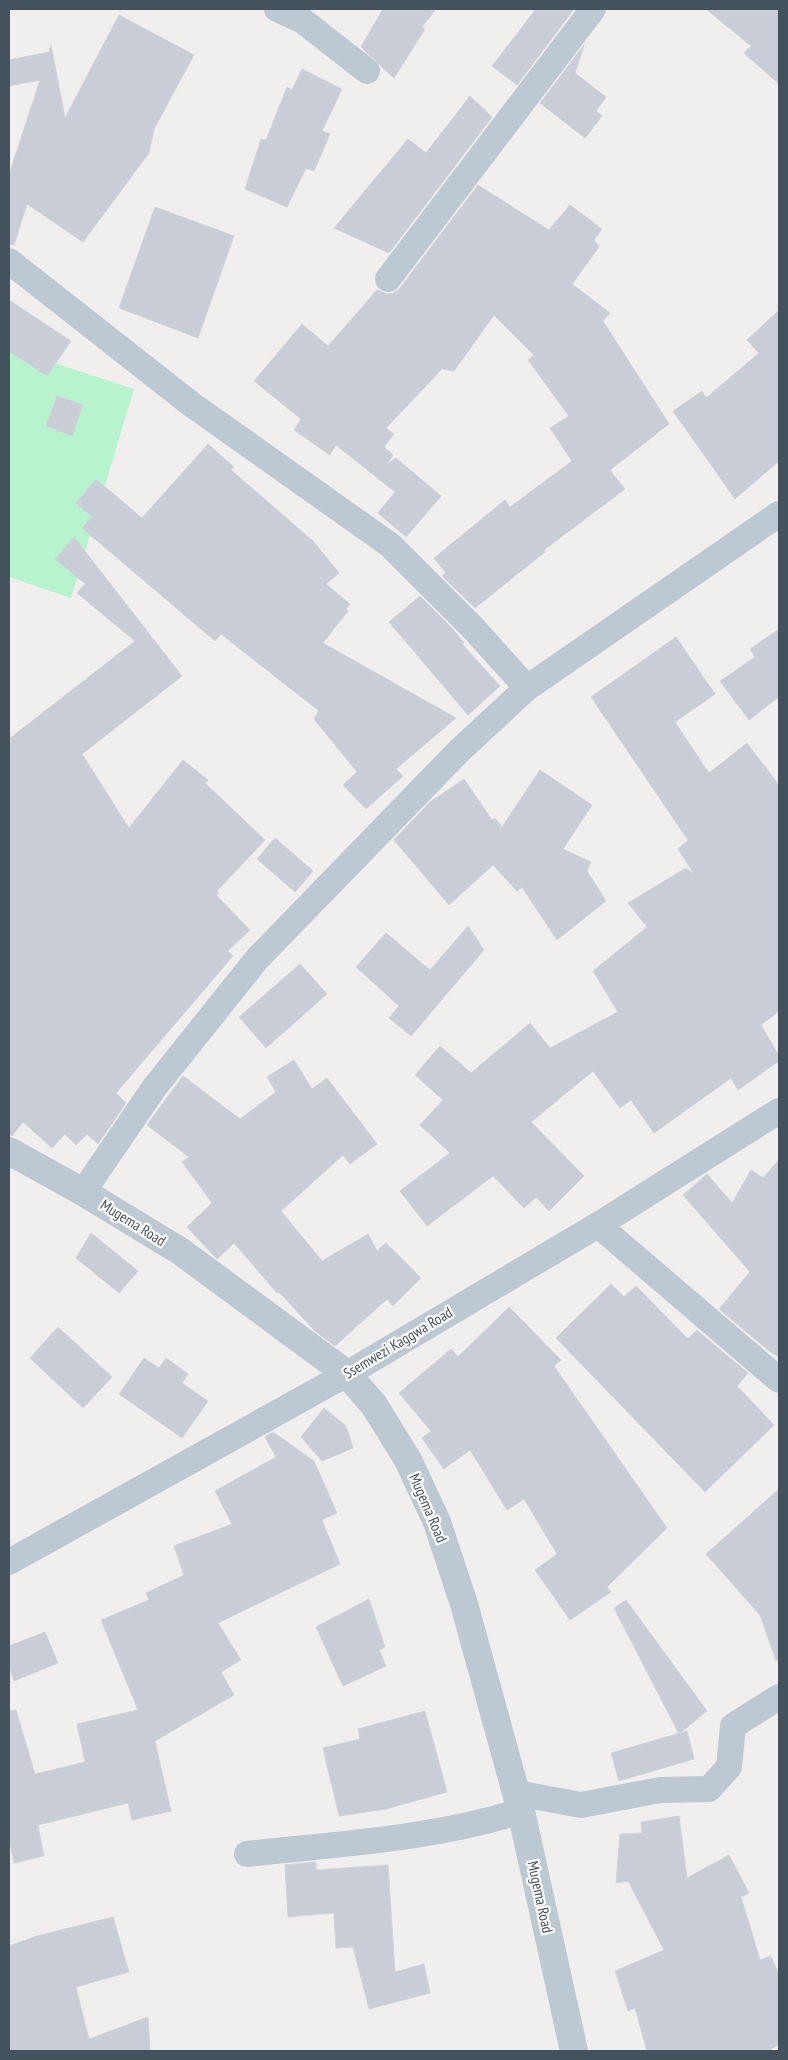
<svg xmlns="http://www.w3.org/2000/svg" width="788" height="2060" font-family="'PT Sans Narrow',sans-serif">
  <rect width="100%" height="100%" fill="#f1eeee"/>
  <!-- green -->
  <polygon fill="#b7f4ce" points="9,348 134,389 71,598 9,577"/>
  <!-- building -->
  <g fill="#c9cdd5" stroke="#d1d4db">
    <polygon points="383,9 436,9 422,27 425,29 394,78 361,47"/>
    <polygon points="536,9 574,9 517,85 492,66"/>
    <polygon points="706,9 779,9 779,84 744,53 751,46"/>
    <polygon points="119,15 194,55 154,129 149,153 83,242 27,204 14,245 9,244 9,175 40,80 9,86 9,60 49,52 51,45 65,118"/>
    <polygon points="584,45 575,73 606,97 596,111 602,116 585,138 540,103"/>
    <polygon points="302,69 342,89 322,131 330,134 314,171 306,168 287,207 245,189 261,139 266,140 287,87 292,90"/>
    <polygon points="470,96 492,117 389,253 334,228 408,139 426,153"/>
    <polygon points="478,185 549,230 570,205 602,229 594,240 599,247 572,284 610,313 603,321 669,424 610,470 625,489 544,550 545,552 475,608 442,576 446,573 434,558 505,500 510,507 572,461 550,428 569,416 528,360 534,355 494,315 454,371 442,369 386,428 394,434 384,447 393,455 387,464 396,458 441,496 406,537 378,513 395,492 336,445 330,455 294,430 301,419 254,381 302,324 328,346 377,290 387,294 394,293 400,288"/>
    <polygon points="155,207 234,236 198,338 119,308"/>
    <polygon points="9,300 71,341 47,376 9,351"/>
    <polygon points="779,310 779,461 735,499 673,411 702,391 706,398 759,353 747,340"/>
    <polygon points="57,396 83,405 72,436 46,426"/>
    <polygon points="208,444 234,467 231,470 313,541 339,573 326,584 350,604 346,609 348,611 323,643 456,718 396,769 403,776 366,809 343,785 357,772 314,719 319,711 221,634 215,641 82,528 92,517 76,503 96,479 142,518"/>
    <polygon points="74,537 182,676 82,754 129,828 183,760 208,780 205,783 265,840 217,891 219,893 216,895 250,930 228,951 233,956 116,1093 126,1103 98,1144 87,1134 76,1145 65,1134 52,1148 23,1122 12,1136 9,1135 9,739 135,641 77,593 85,584 55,559"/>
    <polygon points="420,596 451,627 464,643 462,644 500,686 468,715 389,622"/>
    <polygon points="779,629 779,697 749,720 720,681 755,657 750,649"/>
    <polygon points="676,637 715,694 675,722 709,773 747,743 779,785 779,1011 761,1025 779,1056 779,1061 738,1090 731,1078 654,1133 631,1100 620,1108 593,1071 531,1122 584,1176 549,1211 536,1197 524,1208 493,1176 427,1226 400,1191 450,1153 420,1125 443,1100 415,1075 440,1046 471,1073 530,1023 550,1048 618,1012 593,971 647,927 628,903 686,868 694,874 678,849 688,840 591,697"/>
    <polygon points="540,770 592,805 563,849 591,862 587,871 606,901 557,940 522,887 517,891 493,865 449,905 394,840 430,802 464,779 492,820 495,818 502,827"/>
    <polygon points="275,838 313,871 295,892 257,859"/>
    <polygon points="468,926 484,950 411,1036 389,1018 399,1006 356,967 386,933 430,970"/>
    <polygon points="300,964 327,994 266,1048 239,1017"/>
    <polygon points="294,1060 312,1089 327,1078 377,1144 350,1164 343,1155 281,1211 322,1261 368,1234 377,1251 386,1243 421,1278 393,1306 387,1299 335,1346 315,1331 279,1292 277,1293 234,1243 217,1259 187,1227 212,1203 182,1162 189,1157 147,1125 183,1076 240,1119 276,1092 267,1077"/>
    <polygon points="779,1160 779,1357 768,1350 719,1309 750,1272 683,1195 707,1174 732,1203 751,1170 763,1178"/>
    <polygon points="91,1233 138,1271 119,1293 76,1258"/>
    <polygon points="611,1284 624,1297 636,1286 688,1339 697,1330 699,1332 748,1373 737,1386 774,1425 705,1492 556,1338"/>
    <polygon points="509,1307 561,1360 554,1366 667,1528 607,1587 611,1592 570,1620 535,1570 557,1554 524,1499 507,1510 470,1450 444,1469 422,1438 431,1431 399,1393 451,1349 458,1357"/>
    <polygon points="58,1327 112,1377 83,1408 30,1358"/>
    <polygon points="144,1358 159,1368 166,1358 188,1374 182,1383 208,1401 182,1438 119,1394"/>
    <polygon points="324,1408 346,1426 353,1448 322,1461 301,1437"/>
    <polygon points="273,1432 314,1461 337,1513 322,1520 340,1564 218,1623 241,1660 221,1672 234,1695 155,1741 171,1811 132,1820 128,1803 38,1825 44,1856 14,1863 9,1839 9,1711 16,1710 35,1774 85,1762 77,1724 138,1710 101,1620 149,1600 146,1593 184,1575 174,1546 232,1524 215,1491 276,1457 265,1437"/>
    <polygon points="779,1489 779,1660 776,1661 760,1615 706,1554"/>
    <polygon points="369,1599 385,1647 379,1650 386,1666 343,1686 316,1627"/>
    <polygon points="626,1600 707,1711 679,1734 614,1608"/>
    <polygon points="45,1632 58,1663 14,1681 9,1667 9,1646"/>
    <polygon points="425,1711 447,1792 386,1809 339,1816 323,1748 360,1739 358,1729"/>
    <polygon points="687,1731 694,1759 619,1781 611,1753"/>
    <polygon points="679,1816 687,1878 729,1855 749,1893 741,1897 760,1960 771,1956 779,1975 779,2044 768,2051 647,2051 635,2008 628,2011 615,1971 664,1950 628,1881 616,1883 620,1834 642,1833 641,1822"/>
    <polygon points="316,1862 316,1870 388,1865 395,1972 424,1964 430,1993 369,2009 353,1947 336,1948 334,1913 288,1917 285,1865"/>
    <polygon points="113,1917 129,1972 76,1987 89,2039 148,2017 150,2051 9,2051 9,1946 37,1936"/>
  </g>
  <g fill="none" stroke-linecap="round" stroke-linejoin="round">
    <!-- minor -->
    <g stroke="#bdc9d2" stroke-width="26">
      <polyline points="277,9 303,21 367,71"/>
      <polyline points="9,261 191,404 390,545 473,628 527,688"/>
      <polyline points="388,279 593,9"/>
      <polyline points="83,1192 154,1088 257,959 459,751 527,688 779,514"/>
      <polyline points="598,1225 779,1380"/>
      <polyline points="9,1562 347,1374 598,1225 779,1111"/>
      <polyline points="516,1793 581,1805 660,1790 709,1789 729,1767 733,1726 779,1697"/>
      <path d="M247 1854C338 1844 433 1839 521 1811"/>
    </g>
    <!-- tertiary -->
    <polyline stroke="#bdc9d2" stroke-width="28" points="9,1151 83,1192 180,1251 347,1374 374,1405 408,1460 437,1522 464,1604 521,1811 574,2051"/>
  </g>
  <g text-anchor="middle" stroke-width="4.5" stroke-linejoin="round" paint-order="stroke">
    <!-- street labels -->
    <g font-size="15" fill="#44525e" stroke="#fff">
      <text transform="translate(133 1223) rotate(32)" y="5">Mugema Road</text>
      <text transform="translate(398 1343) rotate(-31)" y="5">Ssemwezi Kaggwa Road</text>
      <text transform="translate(428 1508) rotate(67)" y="5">Mugema Road</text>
      <text transform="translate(540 1897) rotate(78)" y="5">Mugema Road</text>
    </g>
  </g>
  <!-- border -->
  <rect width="788" height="2060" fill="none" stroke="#44525e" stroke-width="20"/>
</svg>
